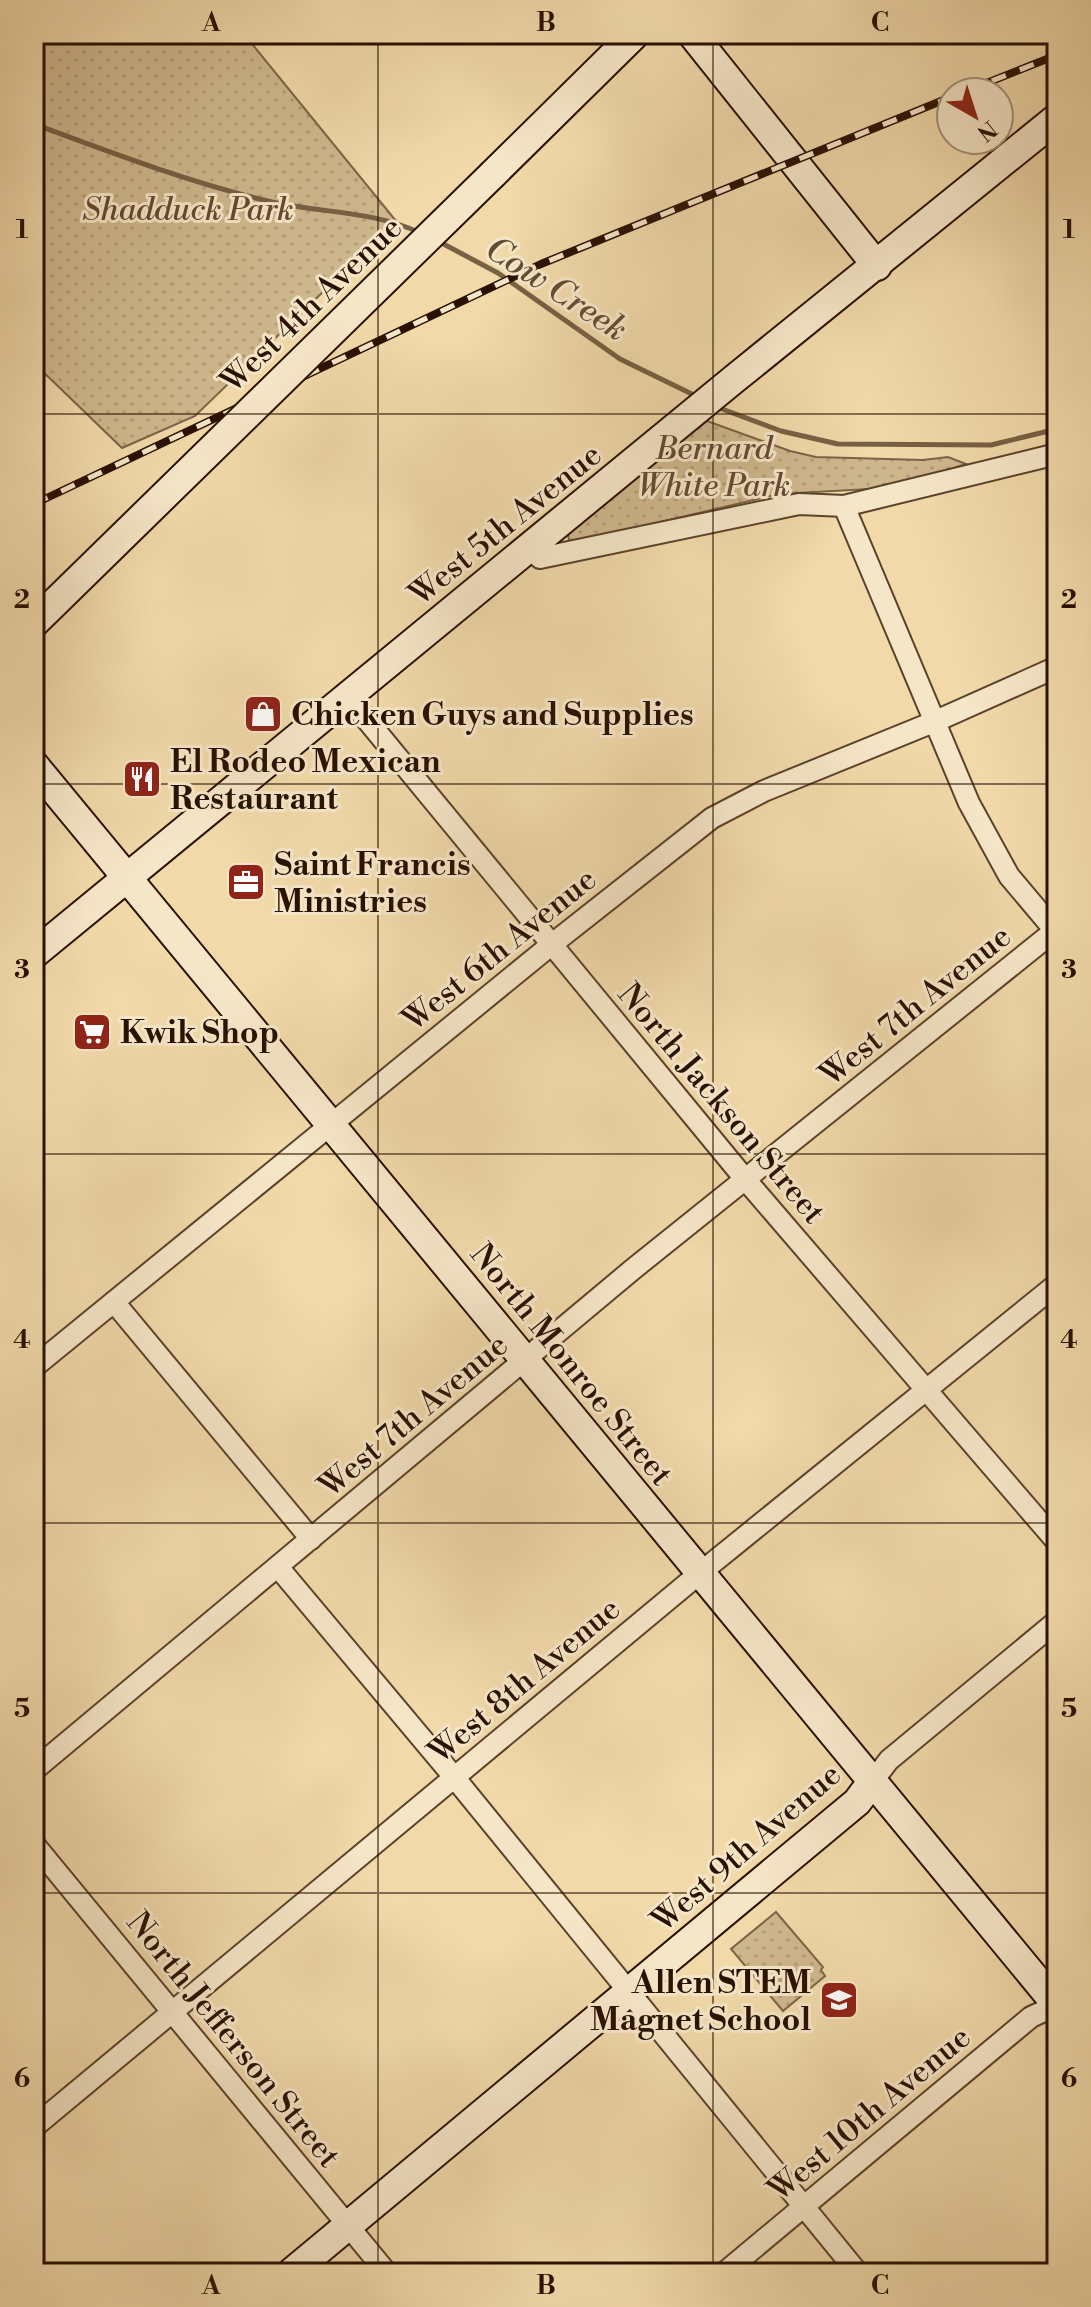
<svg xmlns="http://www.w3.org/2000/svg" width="1091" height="2307" font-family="'Libre Bodoni',serif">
  <defs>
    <pattern id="park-dots" width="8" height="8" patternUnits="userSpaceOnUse" patternTransform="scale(2)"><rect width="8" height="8" fill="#cfb78d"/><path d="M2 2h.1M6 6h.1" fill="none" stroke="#b29c78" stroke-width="1.8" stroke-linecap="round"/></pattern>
  </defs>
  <rect width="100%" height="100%" fill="#f1d9aa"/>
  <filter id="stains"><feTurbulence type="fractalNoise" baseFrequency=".0025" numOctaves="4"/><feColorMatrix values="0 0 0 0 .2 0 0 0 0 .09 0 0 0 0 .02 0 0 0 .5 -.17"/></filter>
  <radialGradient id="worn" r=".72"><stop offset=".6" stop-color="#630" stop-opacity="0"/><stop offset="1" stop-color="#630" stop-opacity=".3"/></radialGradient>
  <!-- park -->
  <g fill="url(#park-dots)" stroke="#7c6446" stroke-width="2">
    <polygon points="34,34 244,34 396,221 195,416 122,448 34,363"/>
    <polygon points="707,421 790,451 816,457 923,460 948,457 966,464 909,483 887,488 779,494 580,541 569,541 568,532 573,527"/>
    <polygon points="776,1912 823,1967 821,1970 825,1976 783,2011 731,1949"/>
  </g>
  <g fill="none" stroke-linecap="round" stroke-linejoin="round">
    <!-- stream -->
    <g stroke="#786043" stroke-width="5">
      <path d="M34 124C112 153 191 183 272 202 321 213 375 211 420 233"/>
      <polyline points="436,240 498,273 620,359 698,397"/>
      <polyline points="714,406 781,431 838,444 991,445 1057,429"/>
    </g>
    <!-- street casing -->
    <g stroke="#5b422a" stroke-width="24">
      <g id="street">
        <polyline points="844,506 969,803 1009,876 1057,933"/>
        <polyline points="530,548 540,558 799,504 844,506 1057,454"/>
        <polyline points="348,697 745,1179 1057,1542"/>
        <polyline points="114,1302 311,1539"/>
        <polyline points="34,1367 551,945 712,818 764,791 936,721 1057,667"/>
        <polyline points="278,1567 454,1777 858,2273"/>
        <polyline points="34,1770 632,1270 1057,929"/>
        <polyline points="872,1782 889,1760 1057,1621"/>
        <polyline points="34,1844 387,2273"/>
        <polyline points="34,2127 700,1573 1057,1284"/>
        <polyline points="724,2273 1031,2017 1057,2005"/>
      </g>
    </g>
    <!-- secondary casing -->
    <g stroke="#291000" stroke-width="32">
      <g id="secondary">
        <polyline points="692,34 877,266"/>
        <polyline points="493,174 635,34"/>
        <polyline points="34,765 1057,2005"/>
        <polyline points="34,954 733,380 1057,118"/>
        <polyline points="291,2273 857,1802 872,1782"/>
      </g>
    </g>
    <!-- street -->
    <use href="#street" stroke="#f6e6c8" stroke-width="20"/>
    <!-- secondary -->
    <use href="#secondary" stroke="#f6e6c8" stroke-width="28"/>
    <!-- rail casing -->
    <g stroke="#291000" stroke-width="8">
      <g id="rail">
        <polyline points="964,92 1057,55"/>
        <polyline points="34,504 541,264 951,97"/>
      </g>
    </g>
    <!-- rail -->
    <use href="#rail" stroke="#f6e6c8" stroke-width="5" stroke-dasharray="15" stroke-linecap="butt"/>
    <!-- secondary-bridge casing -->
    <g stroke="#291000" stroke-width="32" stroke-linecap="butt">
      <polyline id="secondary-bridge" points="34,623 493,174"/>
    </g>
    <!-- secondary-bridge -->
    <use href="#secondary-bridge" stroke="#f6e6c8" stroke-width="28"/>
  </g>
  <!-- grid -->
  <path fill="none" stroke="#291000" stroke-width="2" stroke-opacity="0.55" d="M378 34V2273M713 34V2273M34 414H1057M34 784H1057M34 1154H1057M34 1523H1057M34 1893H1057"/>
  <!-- icons -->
  <defs>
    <g id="shop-square" transform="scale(2)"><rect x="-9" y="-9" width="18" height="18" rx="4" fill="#8f2418" stroke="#f6e6c8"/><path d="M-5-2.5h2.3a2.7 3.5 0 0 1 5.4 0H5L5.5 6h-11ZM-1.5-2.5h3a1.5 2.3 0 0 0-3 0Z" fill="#fff"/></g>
    <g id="restaurant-square" transform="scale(2)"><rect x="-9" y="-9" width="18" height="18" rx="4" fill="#8f2418" stroke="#f6e6c8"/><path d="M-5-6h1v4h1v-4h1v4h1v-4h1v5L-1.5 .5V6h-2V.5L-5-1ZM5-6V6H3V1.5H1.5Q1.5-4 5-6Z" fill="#fff"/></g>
    <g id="office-square" transform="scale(2)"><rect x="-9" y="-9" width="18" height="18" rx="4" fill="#8f2418" stroke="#f6e6c8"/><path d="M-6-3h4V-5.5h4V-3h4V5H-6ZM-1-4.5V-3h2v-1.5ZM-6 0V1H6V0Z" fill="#fff"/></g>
    <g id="supermarket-square" transform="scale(2)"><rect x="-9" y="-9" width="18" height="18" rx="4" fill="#8f2418" stroke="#f6e6c8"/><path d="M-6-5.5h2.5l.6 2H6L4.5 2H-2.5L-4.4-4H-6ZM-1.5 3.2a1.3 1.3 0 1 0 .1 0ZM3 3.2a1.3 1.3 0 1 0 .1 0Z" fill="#fff"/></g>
    <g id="school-square" transform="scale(2)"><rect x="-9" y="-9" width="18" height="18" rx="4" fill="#8f2418" stroke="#f6e6c8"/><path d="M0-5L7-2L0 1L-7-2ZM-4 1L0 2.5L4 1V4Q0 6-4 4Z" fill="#fff"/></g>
  </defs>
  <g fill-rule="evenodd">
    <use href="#shop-square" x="263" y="714"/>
    <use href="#restaurant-square" x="142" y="779"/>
    <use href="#office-square" x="246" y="882"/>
    <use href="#supermarket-square" x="92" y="1032"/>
    <use href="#school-square" x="839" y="2000"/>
  </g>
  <g text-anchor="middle" stroke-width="6" stroke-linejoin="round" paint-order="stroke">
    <!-- park labels -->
    <g font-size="32" font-style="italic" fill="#634a31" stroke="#f6e6c8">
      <text x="188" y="220">Shadduck Park</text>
      <text x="714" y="459">Bernard<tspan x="714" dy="37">White Park</tspan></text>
    </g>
    <!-- street labels -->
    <g font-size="32" fill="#291000" stroke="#f6e6c8">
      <text transform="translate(311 304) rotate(-44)" y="11">West 4th Avenue</text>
      <text transform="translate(505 524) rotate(-39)" y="11">West 5th Avenue</text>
      <text transform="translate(499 949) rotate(-39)" y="11">West 6th Avenue</text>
      <text transform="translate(915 1005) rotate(-39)" y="11">West 7th Avenue</text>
      <text transform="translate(722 1103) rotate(50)" y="11">North Jackson Street</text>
      <text transform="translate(572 1364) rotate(51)" y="11">North Monroe Street</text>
      <text transform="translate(413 1415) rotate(-40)" y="11">West 7th Avenue</text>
      <text transform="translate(524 1680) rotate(-40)" y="11">West 8th Avenue</text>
      <text transform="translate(746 1847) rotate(-41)" y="11">West 9th Avenue</text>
      <text transform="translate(234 2039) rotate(51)" y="11">North Jefferson Street</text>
      <text transform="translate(869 2113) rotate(-40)" y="11">West 10th Avenue</text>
    </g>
    <!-- poi labels -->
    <g font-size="32" font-weight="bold" fill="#291000" stroke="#f6e6c8" text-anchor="start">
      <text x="291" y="725">Chicken Guys and Supplies</text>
      <text x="170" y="772">El Rodeo Mexican<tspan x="170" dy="37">Restaurant</tspan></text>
      <text x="274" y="875">Saint Francis<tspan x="274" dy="37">Ministries</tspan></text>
      <text x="120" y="1043">Kwik Shop</text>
      <text x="811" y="1993" text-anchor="end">Allen STEM<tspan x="811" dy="37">Magnet School</tspan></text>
    </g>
    <!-- water labels -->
    <g font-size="34" font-style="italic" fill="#644c32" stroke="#f6e6c8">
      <text transform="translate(557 288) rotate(33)" y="12">Cow Creek</text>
    </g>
  </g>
  <!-- margin -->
  <rect width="1091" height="2307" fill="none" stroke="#f1d9aa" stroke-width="88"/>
  <!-- north arrow -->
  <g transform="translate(975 116) rotate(141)"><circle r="38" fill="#f6e6c8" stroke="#a49078" stroke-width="2"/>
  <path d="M0-6L14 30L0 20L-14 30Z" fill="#8f2418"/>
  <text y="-12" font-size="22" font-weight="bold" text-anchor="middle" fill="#291000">N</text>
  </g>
  <rect x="44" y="44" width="1003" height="2219" fill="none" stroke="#291000" stroke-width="3"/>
  <g font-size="26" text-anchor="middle" font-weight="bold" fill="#291000">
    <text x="211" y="31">A</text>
    <text x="546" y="31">B</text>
    <text x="880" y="31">C</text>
    <text x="22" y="238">1</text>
    <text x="1069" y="238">1</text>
    <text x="22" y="608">2</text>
    <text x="1069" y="608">2</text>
    <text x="22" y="978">3</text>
    <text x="1069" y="978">3</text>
    <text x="22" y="1348">4</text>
    <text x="1069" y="1348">4</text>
    <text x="22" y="1717">5</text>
    <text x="1069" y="1717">5</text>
    <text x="22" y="2087">6</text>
    <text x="1069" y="2087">6</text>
    <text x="211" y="2294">A</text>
    <text x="546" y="2294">B</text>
    <text x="880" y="2294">C</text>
  </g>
  <rect width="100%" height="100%" filter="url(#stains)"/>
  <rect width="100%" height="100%" fill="url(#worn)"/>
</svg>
